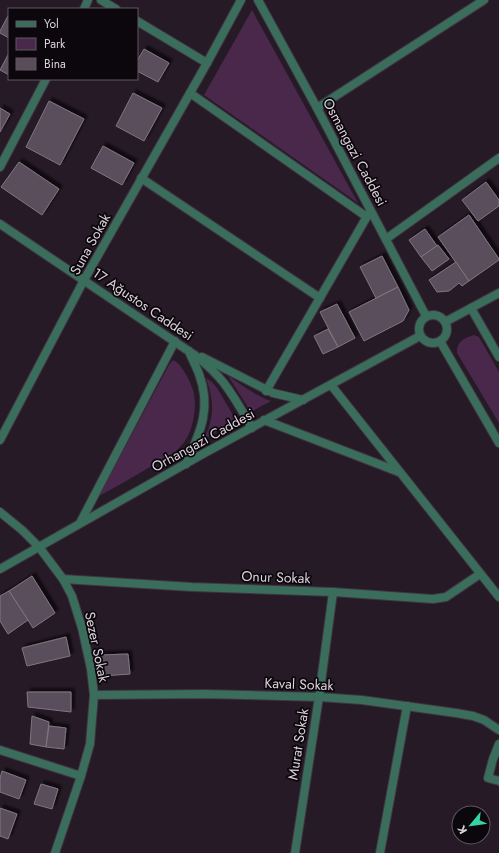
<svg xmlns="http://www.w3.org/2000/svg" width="499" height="853" font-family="Jost,sans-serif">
  <defs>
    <filter id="shadow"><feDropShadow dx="3.5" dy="-3.5" stdDeviation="1" flood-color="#0009"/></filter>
  </defs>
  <rect width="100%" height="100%" fill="#261a26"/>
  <!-- green -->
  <g fill="#4a284b">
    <polygon points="252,10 358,203 204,95"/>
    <path d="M474 335 479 337 499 372V423L457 353C456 342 464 338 474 335Z"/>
    <path d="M173 360C182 364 190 381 193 390 198 407 193 435 180 447 172 456 160 461 150 467 133 477 116 487 99 496L169 365Z"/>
    <path d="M228 376C242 385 256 396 271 401L251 412Z"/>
    <path d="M206 378 212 382 217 388 236 420 234 422 204 439C215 416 214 402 206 378Z"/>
  </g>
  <!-- building -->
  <g fill="#5a4d5b" stroke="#837483" filter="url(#shadow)">
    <polygon points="9,14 9,38 0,33 0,31"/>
    <polygon points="144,49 169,63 158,82 137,71 137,61"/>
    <polygon points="9,53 9,75 0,70"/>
    <polygon points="133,93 162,108 144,141 116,126"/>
    <polygon points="49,101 84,119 60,165 26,147"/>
    <polygon points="0,108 10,114 0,132"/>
    <polygon points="103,146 134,163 122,185 91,168"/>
    <polygon points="19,162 59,189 42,215 1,187"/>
    <polygon points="486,182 499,200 499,206 478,221 462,200"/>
    <polygon points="469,215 499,259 499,260 469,281 438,237"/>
    <polygon points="425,229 437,246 421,257 409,240"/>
    <polygon points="438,245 449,259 432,271 421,257"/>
    <polygon points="382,256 398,287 376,298 360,267"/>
    <polygon points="456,262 469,281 462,286 459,283 449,291 437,292 429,280"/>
    <polygon points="398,287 409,310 403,321 364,341 349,312"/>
    <polygon points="337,304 355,338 338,347 320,312"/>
    <polygon points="328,329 338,347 323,354 314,336"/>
    <polygon points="32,576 55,613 33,628 9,591"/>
    <polygon points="9,591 28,620 8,634 0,621 0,596"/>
    <polygon points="66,637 70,656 27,666 22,648"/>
    <polygon points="128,654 130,674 103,676 101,655"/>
    <polygon points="27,692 71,692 71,712 28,707"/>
    <polygon points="32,716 49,722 46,747 30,744"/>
    <polygon points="49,726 66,728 64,749 46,747"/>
    <polygon points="2,771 26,780 19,799 0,792 0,778"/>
    <polygon points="41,784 58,789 52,809 34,804"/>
    <polygon points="0,808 17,814 8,839 0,836"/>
  </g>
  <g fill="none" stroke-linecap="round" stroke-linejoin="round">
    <!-- minor casing -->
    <g stroke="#3f343f" stroke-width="10">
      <g id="minor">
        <polyline points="101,0 116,9"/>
        <polyline points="84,9 88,0"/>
        <polyline points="137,21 207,63"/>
        <polyline points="190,93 367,217"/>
        <polyline points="317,108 484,0"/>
        <polyline points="0,167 46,79"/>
        <polyline points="141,178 320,298"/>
        <polyline points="386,239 499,158"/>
        <polyline points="471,308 499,357"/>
        <polyline points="331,385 499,597"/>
        <polyline points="266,391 369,213"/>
        <polyline points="264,420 399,472"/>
        <polyline points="0,440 84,280 207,63 241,0"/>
        <polyline points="0,512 22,530 39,547 63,579 72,596 82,628 91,669 94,695 90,744 81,776 55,853"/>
        <polyline points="80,523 175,341"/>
        <polyline points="63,579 192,587 333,592 433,599 446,597 480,574"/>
        <polyline points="94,695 204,694 319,697 362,700 456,713 473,716 484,720 499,730"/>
        <polyline points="499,744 493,759 488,778 499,781"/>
        <polyline points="0,750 81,776"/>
        <polyline points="295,853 319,697 333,592"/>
        <polyline points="380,853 407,706"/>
      </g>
    </g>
    <!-- tertiary casing -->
    <g stroke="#3f343f" stroke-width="10">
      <g id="tertiary">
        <polyline points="258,0 317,108 426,316"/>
        <path d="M0 224 196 356C206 364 215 372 223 382 234 396 243 412 252 428"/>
        <circle cx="433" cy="329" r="14"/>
        <polyline points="445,322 499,293"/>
        <polyline points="440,341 499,443"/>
        <polyline points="202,357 273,393 303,400"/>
        <path d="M186 464C200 433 212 408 199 374 196 366 192 359 189 351"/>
        <polyline points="0,569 201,455 420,336"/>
      </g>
    </g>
    <!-- minor -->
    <use href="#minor" stroke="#3a6d5b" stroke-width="8"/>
    <!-- tertiary -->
    <use href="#tertiary" stroke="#3a6d5b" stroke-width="8"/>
  </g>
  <g text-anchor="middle" stroke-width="3.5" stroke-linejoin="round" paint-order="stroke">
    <!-- street labels -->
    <g font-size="14" fill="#dbd3db" stroke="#0c070c">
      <text transform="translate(355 152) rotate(62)" y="5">Osmangazi Caddesi</text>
      <text transform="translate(90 244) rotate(-61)" y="5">Suna Sokak</text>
      <text transform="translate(143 304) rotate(34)" y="5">17 Ağustos Caddesi</text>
      <text transform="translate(203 440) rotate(-29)" y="5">Orhangazi Caddesi</text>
      <text transform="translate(276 577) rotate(2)" y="5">Onur Sokak</text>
      <text transform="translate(97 647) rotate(78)" y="5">Sezer Sokak</text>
      <text transform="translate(299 684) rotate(2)" y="5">Kaval Sokak</text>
      <text transform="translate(298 744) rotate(-81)" y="5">Murat Sokak</text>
    </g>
  </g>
  <!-- legend -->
  <rect x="8" y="8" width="130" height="72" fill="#0c070c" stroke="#5f595f"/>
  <rect x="16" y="21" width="20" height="6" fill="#3a6d5b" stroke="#5f595f"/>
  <text x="44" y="28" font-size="12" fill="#dbd3db">Yol</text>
  <rect x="16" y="38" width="20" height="12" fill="#4a284b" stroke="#5f595f"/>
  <text x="44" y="48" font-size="12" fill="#dbd3db">Park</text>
  <rect x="16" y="58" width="20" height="12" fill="#5a4d5b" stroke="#5f595f"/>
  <text x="44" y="68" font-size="12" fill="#dbd3db">Bina</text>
  <!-- north arrow -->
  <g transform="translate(471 825) rotate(241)"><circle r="19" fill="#0c070c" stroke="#5f595f"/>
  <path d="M0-3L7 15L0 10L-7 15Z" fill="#34d4a8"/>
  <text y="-6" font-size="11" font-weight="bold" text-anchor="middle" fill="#dbd3db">K</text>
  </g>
</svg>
